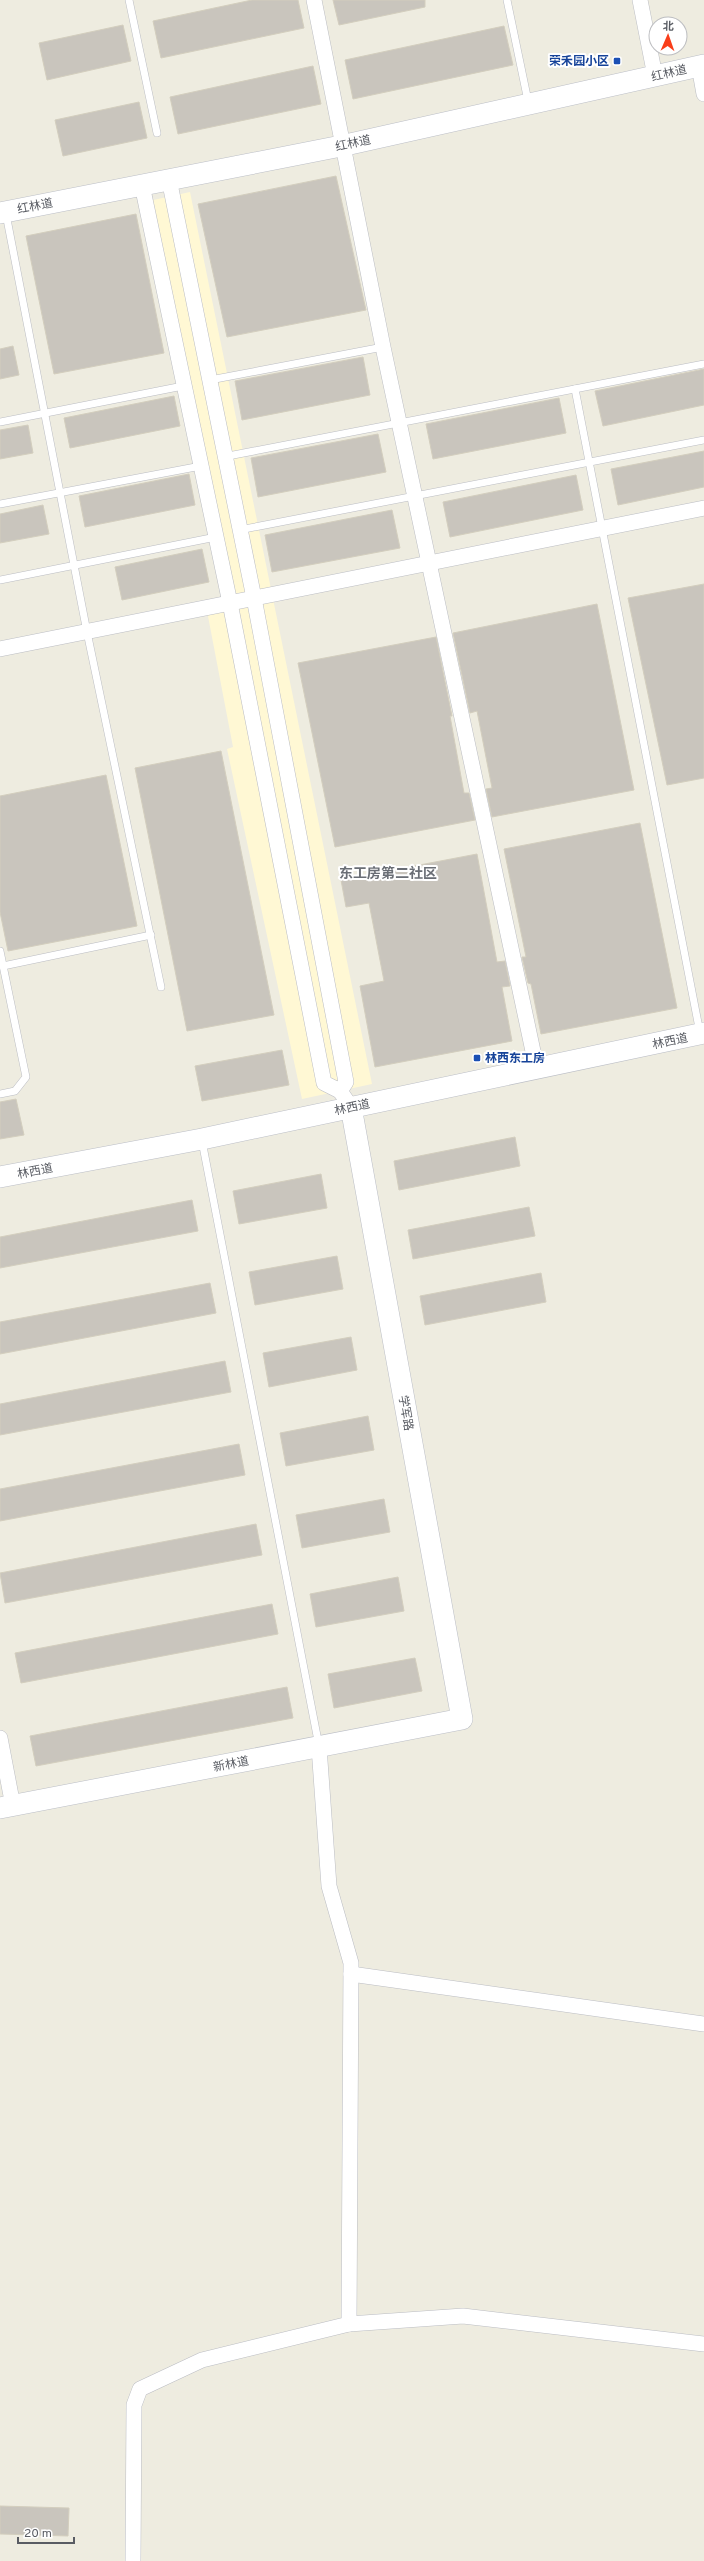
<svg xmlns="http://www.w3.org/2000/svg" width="704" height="2561" font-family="Overpass,'Noto Sans SC',sans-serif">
  <rect width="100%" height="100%" fill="#eeece0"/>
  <!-- commercial -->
  <polygon fill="#fff8d4" points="190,192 372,1084 302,1099 227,749 233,747 207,611 229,608 144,202"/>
  <!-- building -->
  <g fill="#c9c5bd" stroke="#d3cebe">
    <polygon points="252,0 298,0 304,28 161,58 153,21"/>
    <polygon points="333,0 425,0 425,7 339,25"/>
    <polygon points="123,25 131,61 47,80 39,43"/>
    <polygon points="504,26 513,65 353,99 345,60"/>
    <polygon points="313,66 321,104 178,134 170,97"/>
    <polygon points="139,102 147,138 63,156 55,120"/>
    <polygon points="336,176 366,310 227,337 198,204"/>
    <polygon points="136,214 164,353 54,374 26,236"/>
    <polygon points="13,346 19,375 0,379 0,349"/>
    <polygon points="363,357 370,395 242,420 235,381"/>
    <polygon points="704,369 704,405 603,426 595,391"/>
    <polygon points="174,396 180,426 70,448 64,418"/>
    <polygon points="559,398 566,433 433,459 426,424"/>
    <polygon points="28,425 33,453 0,459 0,430"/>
    <polygon points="378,434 386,472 258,497 251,458"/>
    <polygon points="704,451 704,487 618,505 611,469"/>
    <polygon points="189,474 195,505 85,527 79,496"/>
    <polygon points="576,475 583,510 450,537 443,502"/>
    <polygon points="43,505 49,534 0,543 0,514"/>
    <polygon points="392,510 400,548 272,572 265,535"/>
    <polygon points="202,549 209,582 122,600 115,567"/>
    <polygon points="704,584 704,778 667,785 628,598"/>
    <polygon points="597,604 634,790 492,817 486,789 492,788 477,711 470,713 453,633"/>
    <polygon points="436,637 452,716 450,716 464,793 469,793 475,820 335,847 298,663"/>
    <polygon points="221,751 274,1015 187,1031 135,768"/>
    <polygon points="106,775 137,926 8,951 0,912 0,796"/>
    <polygon points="640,823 677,1008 541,1034 531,984 528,983 522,957 526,957 504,849"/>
    <polygon points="477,854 497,962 505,961 510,986 502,987 512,1041 375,1067 360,986 384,981 369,903 346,907 341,880"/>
    <polygon points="282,1050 289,1085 202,1101 195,1066"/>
    <polygon points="16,1099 24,1135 0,1139 0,1102"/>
    <polygon points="515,1137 520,1166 399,1190 394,1161"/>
    <polygon points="321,1174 327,1208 239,1224 233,1191"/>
    <polygon points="192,1200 198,1231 0,1268 0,1237"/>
    <polygon points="529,1207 535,1236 413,1259 408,1230"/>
    <polygon points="337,1256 343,1289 255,1305 249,1272"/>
    <polygon points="541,1273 546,1302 425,1325 420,1296"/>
    <polygon points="210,1283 216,1313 0,1354 0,1322"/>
    <polygon points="351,1337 357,1370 269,1387 263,1353"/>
    <polygon points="225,1361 231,1392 0,1435 0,1404"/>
    <polygon points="368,1416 374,1450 286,1466 280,1433"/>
    <polygon points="239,1444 245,1475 0,1521 0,1489"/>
    <polygon points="384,1499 390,1532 302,1548 296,1515"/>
    <polygon points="256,1524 262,1555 5,1603 0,1573"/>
    <polygon points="398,1577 404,1611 316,1627 310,1594"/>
    <polygon points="272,1604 278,1634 21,1683 15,1653"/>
    <polygon points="415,1658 422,1691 334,1708 328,1674"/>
    <polygon points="287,1687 293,1718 36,1766 30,1736"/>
    <polygon points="0,2506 69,2508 68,2536 0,2534"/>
  </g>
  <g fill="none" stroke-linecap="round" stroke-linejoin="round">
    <!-- lane casing -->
    <g stroke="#bbbdc3" stroke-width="8">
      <g id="lane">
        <polyline points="129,0 157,133"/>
        <polyline points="507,0 528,101"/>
        <polyline points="6,214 87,632 161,987"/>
        <polyline points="210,380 383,347"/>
        <polyline points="575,389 700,1033"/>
        <polyline points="0,422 183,386"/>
        <polyline points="223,457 704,364"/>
        <polyline points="0,504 201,466"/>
        <polyline points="239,530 704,440"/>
        <polyline points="0,580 216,537"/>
        <polyline points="0,951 26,1077 15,1091 0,1094"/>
        <polyline points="3,966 151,935"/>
        <polyline points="202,1141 319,1746"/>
      </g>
    </g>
    <!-- street casing -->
    <g stroke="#bbbdc3" stroke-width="16">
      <g id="street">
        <polyline points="314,0 383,347 537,1070"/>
        <polyline points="640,0 655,76"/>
        <polyline points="699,66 704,94"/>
        <polyline points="169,179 254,598 346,1082 340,1091 351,1107"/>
        <polyline points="142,185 230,603 324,1083 340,1091"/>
        <polyline points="0,649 704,508"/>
        <polyline points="0,1738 13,1806"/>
        <polyline points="351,1974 704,2024"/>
        <polyline points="349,2324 463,2316 704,2344"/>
        <polyline points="133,2561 134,2405 140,2389 202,2360 349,2324 351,1963 329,1886 319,1747"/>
      </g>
    </g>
    <!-- secondary casing -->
    <g stroke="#bbbec6" stroke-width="22">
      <g id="secondary">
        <polyline points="0,213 341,146 704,65"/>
        <polyline points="0,1177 202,1139 704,1033"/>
        <polyline points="0,1808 462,1719 351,1107"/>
      </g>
    </g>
    <!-- lane -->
    <use href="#lane" stroke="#fff" stroke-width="7"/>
    <!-- street -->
    <use href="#street" stroke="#fff" stroke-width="15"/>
    <!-- secondary -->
    <use href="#secondary" stroke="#fff" stroke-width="21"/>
  </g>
  <!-- markers -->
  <g fill="#1a4fb4" stroke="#fff" stroke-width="1.5">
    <rect x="613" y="57" width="8" height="8" rx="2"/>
    <rect x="473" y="1054" width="8" height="8" rx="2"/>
  </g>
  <g text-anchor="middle" stroke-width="4" stroke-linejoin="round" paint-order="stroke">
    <!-- transit labels -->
    <g font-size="12" font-weight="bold" fill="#164399" stroke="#fff" text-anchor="end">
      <text x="609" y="65">荣禾园小区</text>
      <text x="485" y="1062" text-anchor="start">林西东工房</text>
    </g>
    <!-- street labels -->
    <g font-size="12" fill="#595c63" stroke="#fff">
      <text transform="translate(669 73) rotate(-13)" y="4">红林道</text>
      <text transform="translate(353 143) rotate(-12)" y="4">红林道</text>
      <text transform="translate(35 206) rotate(-11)" y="4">红林道</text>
      <text transform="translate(670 1041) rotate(-12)" y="4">林西道</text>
      <text transform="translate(352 1107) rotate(-12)" y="4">林西道</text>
      <text transform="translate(35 1171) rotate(-11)" y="4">林西道</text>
      <text transform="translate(406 1413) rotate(80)" y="4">学军路</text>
      <text transform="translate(231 1764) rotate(-11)" y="4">新林道</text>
    </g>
    <!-- quarter labels -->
    <g font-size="14" font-weight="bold" fill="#6a6e75" stroke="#fff">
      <text x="388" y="878">东工房第二社区</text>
    </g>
  </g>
  <!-- north arrow -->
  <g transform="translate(668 36) rotate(2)"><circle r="19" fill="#ffffff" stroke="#bdbec1"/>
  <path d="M0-3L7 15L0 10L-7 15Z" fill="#f93e1a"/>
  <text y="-6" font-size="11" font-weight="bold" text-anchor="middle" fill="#595c63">北</text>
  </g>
  <!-- scale -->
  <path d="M18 2537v6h56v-6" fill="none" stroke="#595c63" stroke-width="2"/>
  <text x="24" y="2537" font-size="12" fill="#595c63" stroke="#ffffff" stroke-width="3" paint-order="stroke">20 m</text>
</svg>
